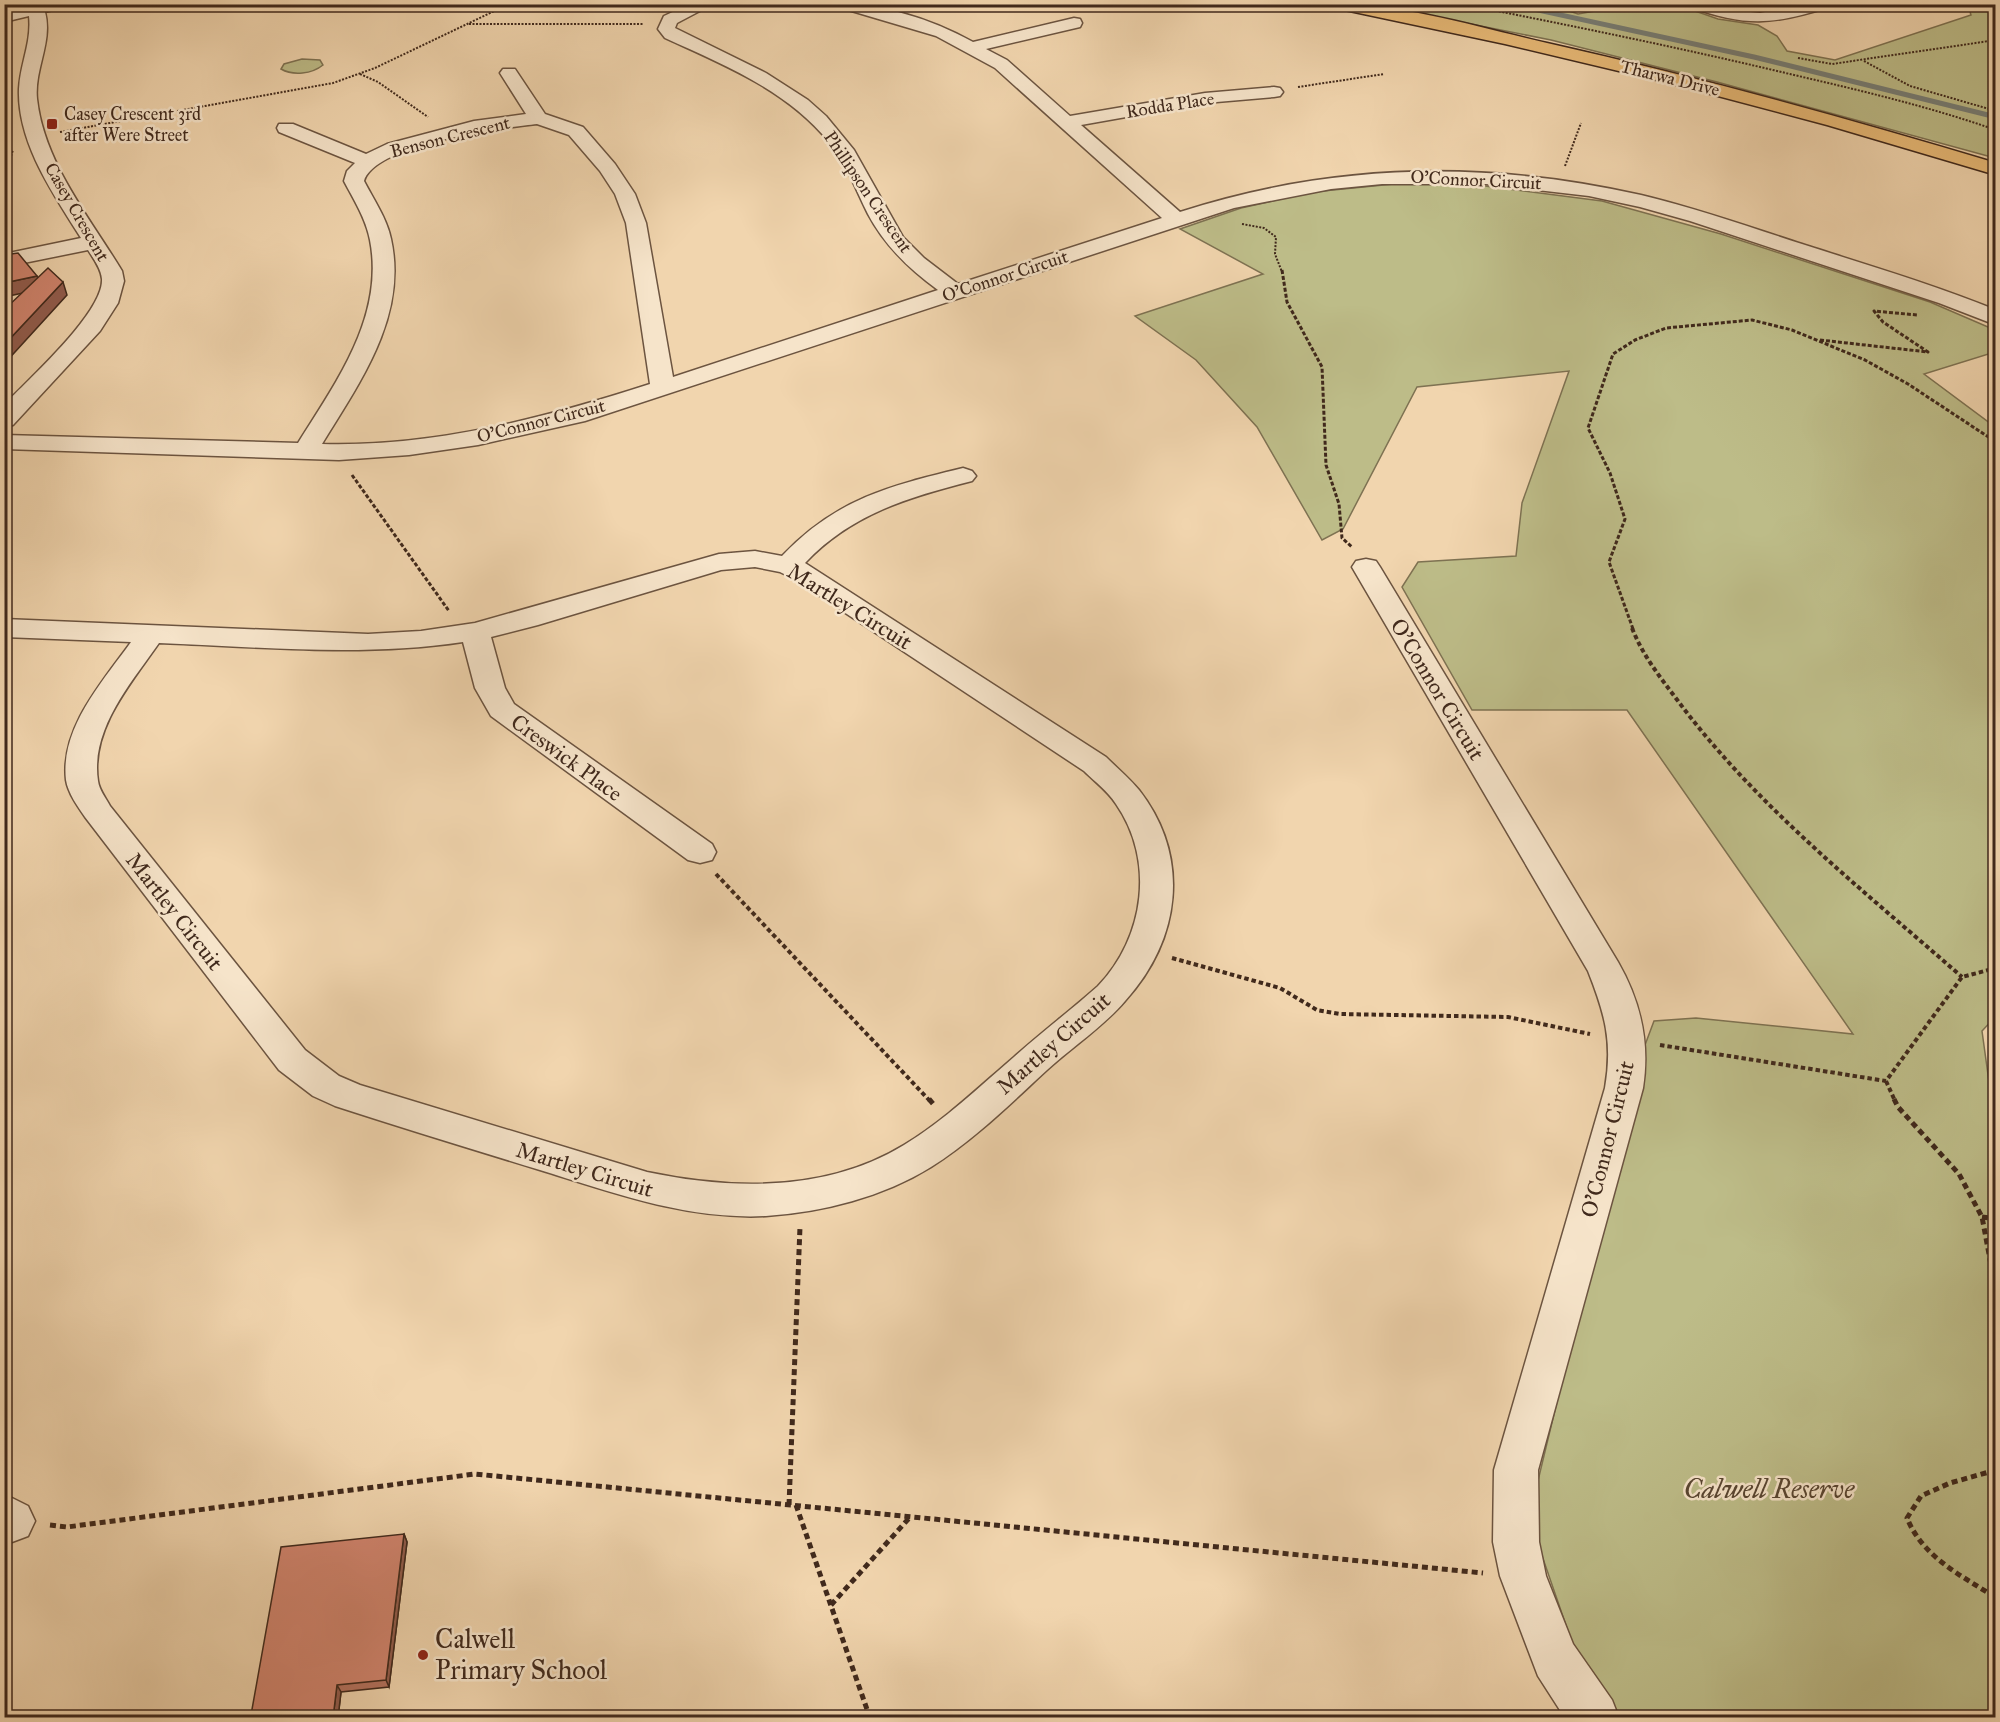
<svg xmlns="http://www.w3.org/2000/svg" width="2000" height="1722" font-family="'IM FELL Great Primer',serif">
  <rect width="100%" height="100%" fill="#f1d5ae"/>
  <filter id="stains"><feTurbulence type="fractalNoise" baseFrequency=".00333" numOctaves="4"/><feColorMatrix values="0 0 0 0 .2 0 0 0 0 .09 0 0 0 0 .02 0 0 0 .5 -.17"/></filter>
  <radialGradient id="worn" r=".72"><stop offset=".6" stop-color="#630" stop-opacity="0"/><stop offset="1" stop-color="#630" stop-opacity=".3"/></radialGradient>
  <!-- green -->
  <g fill="#bdbc88" stroke="#7e7252" stroke-width="1.5">
    <polygon points="1375,5 1551,5 1578,14 1629,5 1678,5 1718,19 1758,25 1777,36 1787,51 1835,60 1971,15 1968,5 1995,5 1995,158 1717,82 1551,40"/>
    <path d="M302 59 320 60 323 65C312 74 293 76 281 69L284 64Z"/>
    <polygon points="1424,181 1469,184 1602,201 1721,234 1930,302 1995,330 1995,352 1924,374 1995,427 1996,1016 1982,1031 1996,1133 1995,1717 1612,1717 1589,1692 1529,1518 1639,1061 1654,1021 1696,1018 1853,1034 1627,710 1472,710 1402,587 1418,562 1516,556 1522,503 1569,371 1417,387 1343,529 1322,540 1257,427 1196,360 1135,316 1263,274 1180,229 1241,208 1313,192"/>
  </g>
  <g fill="none" stroke-linecap="round" stroke-linejoin="round">
    <!-- stream -->
    <polyline stroke="#777e76" stroke-width="5" points="1510,4 1754,57 1996,117"/>
    <!-- minor casing -->
    <g stroke="#6c5440" stroke-width="3">
      <g id="minor">
        <path d="M25 4 63 5 61 8 45 12C53 42 34 69 37 99 44 163 90 218 122 271L124 281 118 303 100 331 13 425 4 427V405C28 380 104 312 102 279 101 268 93 258 88 250L4 267V254L81 238C54 195 17 143 19 89 20 64 32 42 29 16L4 22V12L26 7Z"/>
        <path d="M690 4H713L677 23 675 28 766 73 808 100 826 116 854 150 903 237 924 258 958 284 1162 218 995 68 936 36 838 7 836 4C884 4 931 19 973 42L1074 18 1080 19 1082 23 1080 27 986 49 1007 60 1070 116 1205 93 1274 87 1280 88 1283 92 1280 96 1274 97 1205 103 1081 125 1180 212C1331 163 1487 160 1641 195 1696 208 1749 227 1802 244 1867 265 1932 284 1996 310V325L1939 303 1690 221 1640 207 1589 196 1486 184H1382L1331 189 1234 208 585 421 478 445 409 455 339 460 4 449V435L298 443C336 382 385 316 370 240 366 219 354 200 344 181L347 171 355 163 279 132 277 128 279 124H293L366 154 387 144 474 121 526 114 500 73 503 69H515L545 114 583 127 615 164 635 194 646 223 673 377 938 290C909 269 885 246 868 214 856 190 846 163 829 142 787 90 724 65 665 38L658 29 664 16ZM537 124 569 135 600 171 615 194 626 223 650 384C545 418 434 447 322 444 360 382 408 316 391 239 387 219 374 200 364 181 375 144 501 128 537 124Z"/>
        <path d="M1688 4H1713L1732 10 1760 13 1804 4H1831L1829 7C1773 25 1746 27 1690 7Z"/>
        <path d="M963 468 972 471 976 476 972 481C909 497 851 514 805 563L1106 757C1117 768 1129 778 1139 790 1191 857 1181 939 1125 1001 1103 1027 1072 1047 1047 1070 1010 1104 974 1140 931 1167 883 1197 823 1212 766 1216 687 1220 614 1193 540 1170 471 1149 403 1128 335 1106L313 1096 279 1070 85 817C78 807 68 793 66 780 60 728 103 681 131 642L4 637V619L368 634 421 631 475 623 719 554 755 551 782 556C836 499 889 486 963 468ZM755 567 780 572 794 579 1084 771C1095 782 1108 791 1116 804 1155 860 1145 937 1098 986 1071 1010 1042 1032 1014 1057 979 1087 944 1121 904 1145 827 1192 732 1190 647 1172L360 1085 339 1076 305 1050 110 806C106 798 99 790 98 781 90 729 132 682 159 643 261 647 363 657 463 642L475 688 491 716 688 860 700 863 712 860 716 852 712 844 514 704 505 688 491 637 538 625 721 570Z"/>
        <path d="M1366 559 1376 561 1380 567 1618 962C1641 1002 1650 1043 1643 1088L1538 1470 1539 1542 1546 1576 1573 1644 1612 1700 1619 1718H1565L1538 1676 1500 1576 1493 1542 1494 1470 1605 1088C1613 1042 1605 1014 1588 971L1352 567 1356 561Z"/>
        <polygon points="4,1494 28,1506 35,1521 28,1536 12,1542 4,1539"/>
      </g>
    </g>
    <!-- major casing -->
    <g stroke="#40291c" stroke-width="3">
      <path id="major" d="M1332 4C1404 4 1477 27 1547 43 1698 77 1847 118 1996 163V175L1827 125 1665 82 1505 44 1340 9Z"/>
    </g>
    <!-- path-far3 -->
    <g stroke="#40291c" stroke-width="2" stroke-dasharray="2 1.5" stroke-linecap="butt">
      <path d="M1492 10C1593 30 1694 51 1794 75 1863 91 1930 107 1996 130"/>
      <polyline points="469,24 644,24"/>
      <polyline points="1798,58 1832,64 1996,40"/>
      <polyline points="1864,61 1910,86 1996,111"/>
      <polyline points="360,74 378,82 428,117"/>
      <polyline points="1298,87 1384,74"/>
      <polyline points="60,132 333,83 375,68 509,4"/>
      <polyline points="4,157 11,156 13,150"/>
      <polyline points="1565,166 1581,123"/>
      <polyline points="1242,224 1264,228 1276,237 1275,254 1282,272"/>
    </g>
    <!-- path-far2 -->
    <g stroke="#40291c" stroke-width="3" stroke-dasharray="4 2" stroke-linecap="butt">
      <polyline points="1282,270 1287,302 1322,367 1326,465 1339,504 1342,538 1352,547"/>
      <polyline points="1820,340 1928,352 1883,322 1874,311 1917,315"/>
      <polyline points="352,475 449,611"/>
      <polyline points="1633,629 1609,562 1625,519 1610,473 1588,428 1613,354 1635,340 1666,328 1752,320 1792,330 1865,360 1908,384 1996,442"/>
    </g>
    <!-- path-far1 -->
    <g stroke="#40291c" stroke-width="4" stroke-dasharray="4.5 3" stroke-linecap="butt">
      <path d="M1632 628C1643 656 1660 677 1678 701 1757 807 1863 890 1962 977"/>
      <polyline points="716,874 930,1101"/>
      <polyline points="1172,958 1280,988 1317,1010 1340,1014 1508,1017 1590,1034"/>
      <polyline points="1660,1045 1886,1081 1962,977 1996,968"/>
      <polyline points="1886,1081 1895,1101"/>
    </g>
    <!-- path -->
    <g stroke="#40291c" stroke-width="5" stroke-dasharray="6 4" stroke-linecap="butt">
      <polyline points="929,1099 935,1106"/>
      <polyline points="1894,1099 1898,1107 1959,1174 1982,1217 1996,1291"/>
      <polyline points="1982,1217 1996,1219"/>
      <path d="M1996 1470 1950 1483 1921 1496 1907 1518C1923 1557 1959 1574 1993 1596L1996 1601"/>
      <polyline points="789,1505 800,1227"/>
      <polyline points="796,1505 870,1718"/>
      <polyline points="50,1525 67,1527 475,1474 1483,1573"/>
      <polyline points="831,1605 911,1516"/>
    </g>
    <!-- minor -->
    <use href="#minor" fill="#f6e4ca" fill-rule="evenodd"/>
    <!-- major -->
    <use href="#major" fill="#e8ba77" fill-rule="evenodd"/>
  </g>
  <!-- wall -->
  <polygon fill="#b4725f" stroke="#40291c" stroke-width="1.5" points="404,1534 407,1542 389,1687 341,1692 338,1718 226,1718 251,1715"/>
  <!-- shaded-wall -->
  <g fill="#925c4d" stroke="#40291c" stroke-width="1.5">
    <polygon points="4,238 10,250 4,252"/>
    <polygon points="37,276 42,289 4,297 4,283"/>
    <polygon points="63,282 67,295 4,364 4,345"/>
    <polygon points="404,1534 407,1542 389,1687 386,1680"/>
    <polygon points="337,1685 341,1692 338,1718 333,1718"/>
  </g>
  <!-- building -->
  <g fill="#d1846e" stroke="#40291c" stroke-width="1.5">
    <polygon points="18,253 37,276 4,283 4,255"/>
    <polygon points="48,268 63,282 4,345 4,310"/>
    <polygon points="404,1534 386,1680 337,1685 333,1718 226,1718 251,1715 281,1547"/>
  </g>
  <!-- markers -->
  <g fill="#8f2418" stroke="#f6e4ca" stroke-width="2">
    <rect x="46" y="118" width="12" height="12" rx="3"/>
    <circle cx="423" cy="1655" r="6"/>
  </g>
  <g text-anchor="middle" stroke-width="5" stroke-linejoin="round" paint-order="stroke">
    <!-- far-street labels -->
    <g font-size="18" fill="#40291c" stroke="#f6e4ca">
      <text transform="translate(1670 78) rotate(14)" y="6">Tharwa Drive</text>
      <text transform="translate(1170 105) rotate(-9)" y="6">Rodda Place</text>
      <text transform="translate(450 137) rotate(-14)" y="6">Benson Crescent</text>
      <text transform="translate(1476 180) rotate(3)" y="6">O'Connor Circuit</text>
      <text transform="translate(868 192) rotate(56)" y="6">Phillipson Crescent</text>
      <text transform="translate(77 212) rotate(60)" y="6">Casey Crescent</text>
      <text transform="translate(1005 276) rotate(-18)" y="6">O'Connor Circuit</text>
      <text transform="translate(541 421) rotate(-14)" y="6">O'Connor Circuit</text>
    </g>
    <!-- far-poi labels -->
    <g font-size="18" fill="#40291c" stroke="#f6e4ca" text-anchor="start">
      <text x="64" y="120">Casey Crescent 3rd<tspan x="64" dy="21">after Were Street</tspan></text>
    </g>
    <!-- street labels -->
    <g font-size="22" fill="#40291c" stroke="#f6e4ca">
      <text transform="translate(850 606) rotate(32)" y="8">Martley Circuit</text>
      <text transform="translate(1438 689) rotate(59)" y="8">O'Connor Circuit</text>
      <text transform="translate(567 757) rotate(36)" y="8">Creswick Place</text>
      <text transform="translate(175 911) rotate(52)" y="8">Martley Circuit</text>
      <text transform="translate(1053 1043) rotate(-41)" y="8">Martley Circuit</text>
      <text transform="translate(1607 1139) rotate(-76)" y="8">O'Connor Circuit</text>
      <text transform="translate(585 1169) rotate(17)" y="8">Martley Circuit</text>
    </g>
    <!-- near-park labels -->
    <g font-size="27" font-style="italic" fill="#594632" stroke="#f6e4ca">
      <text x="1769" y="1498">Calwell Reserve</text>
    </g>
    <!-- near-poi labels -->
    <g font-size="27" fill="#40291c" stroke="#f6e4ca" text-anchor="start">
      <text x="435" y="1648">Calwell<tspan x="435" dy="31">Primary School</tspan></text>
    </g>
  </g>
  <!-- margin -->
  <rect width="2000" height="1722" fill="none" stroke="#f1d5ae" stroke-width="24"/>
  <rect x="6" y="6" width="1988" height="1710" fill="none" stroke="#40291c" stroke-width="3"/>
  <rect x="12" y="12" width="1976" height="1698" fill="none" stroke="#40291c" stroke-width="1.5"/>
  <rect width="100%" height="100%" filter="url(#stains)"/>
  <rect width="100%" height="100%" fill="url(#worn)"/>
</svg>
